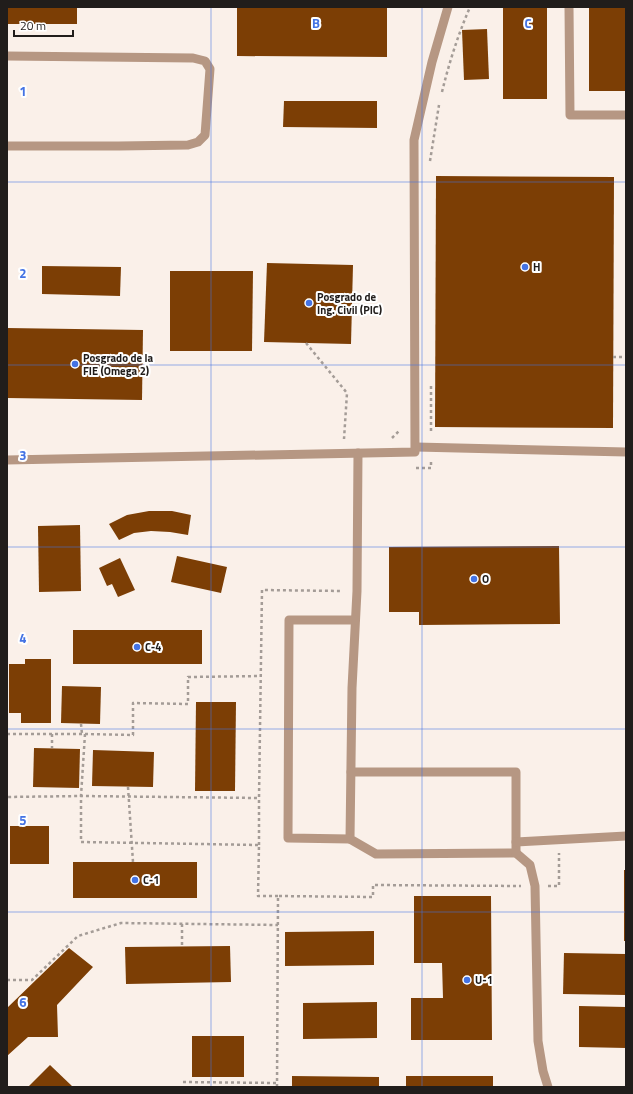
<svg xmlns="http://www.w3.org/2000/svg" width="633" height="1094" font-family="'Titillium Web',sans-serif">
  <rect width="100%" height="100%" fill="#faf0e9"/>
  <!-- building -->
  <g fill="#7c3e05">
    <rect x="7" y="7" width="70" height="17"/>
    <polygon points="237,7 387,7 387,57 237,56"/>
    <rect x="503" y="7" width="44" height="92"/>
    <rect x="589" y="7" width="37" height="84"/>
    <polygon points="487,29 489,79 464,80 462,30"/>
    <polygon points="284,101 377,101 377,128 283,127"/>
    <polygon points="436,176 614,177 613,428 435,427"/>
    <polygon points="267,263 353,265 351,344 264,342"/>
    <polygon points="42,266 121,267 120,296 42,294"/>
    <polygon points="170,271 253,271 252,351 170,351"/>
    <polygon points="7,328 143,330 142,400 7,398"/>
    <polygon points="149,511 172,511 191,515 188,535 170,532 151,531 134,533 119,540 109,524 127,515"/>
    <polygon points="80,525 81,591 39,592 38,526"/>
    <polygon points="559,546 560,624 419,625 419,612 389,612 389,547"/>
    <polygon points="177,556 227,567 221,593 171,582"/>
    <polygon points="120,558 135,590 118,597 112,584 107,586 99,568"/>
    <rect x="73" y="630" width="129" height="34"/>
    <polygon points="25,659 51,659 51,723 21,723 21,713 9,713 9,664 25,664"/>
    <polygon points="62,686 101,687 100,724 61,723"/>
    <polygon points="196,702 236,702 235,791 195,791"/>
    <polygon points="34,748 80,749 79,788 33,787"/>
    <polygon points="93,750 154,752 153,787 92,786"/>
    <rect x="10" y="826" width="39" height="38"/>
    <rect x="73" y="862" width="124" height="36"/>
    <rect x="624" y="870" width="2" height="71"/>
    <polygon points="414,896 491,896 492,1040 411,1040 411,998 443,998 442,963 414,963"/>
    <polygon points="374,931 374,965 285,966 285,932"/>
    <polygon points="230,946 231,982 126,984 125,947"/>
    <polygon points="69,948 93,967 57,1005 58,1037 28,1037 7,1056 7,1008"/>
    <polygon points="564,953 626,954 626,995 563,994"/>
    <polygon points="377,1002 377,1038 303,1039 303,1003"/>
    <polygon points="579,1006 626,1007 626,1048 579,1047"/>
    <rect x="192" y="1036" width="52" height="41"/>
    <polygon points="50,1065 73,1087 28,1087"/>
    <polygon points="292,1076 379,1077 379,1087 292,1087"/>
    <rect x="406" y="1076" width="87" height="11"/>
  </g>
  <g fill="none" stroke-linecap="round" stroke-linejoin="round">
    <!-- path -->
    <g stroke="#a49c97" stroke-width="2.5" stroke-dasharray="3 3" stroke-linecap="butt">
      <path d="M442 92C449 63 458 35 470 7"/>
      <polyline points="430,161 439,105"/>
      <polyline points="306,343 347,393 344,439"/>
      <polyline points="613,357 626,357"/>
      <polyline points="431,386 431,433"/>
      <polyline points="392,438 400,430"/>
      <polyline points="416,468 431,468 431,462"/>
      <polyline points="81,724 82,734"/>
      <polyline points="7,734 85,734 81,796 7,797"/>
      <polyline points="52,734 52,748"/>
      <polyline points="85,734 133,735 133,703 188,704 188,677 260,676"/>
      <polyline points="128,787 133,862"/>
      <polyline points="259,845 259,798"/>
      <polyline points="548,886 559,886 559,853"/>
      <polyline points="278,896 258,896 259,845 81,842 81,796 259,798 262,590 341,591 341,589"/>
      <polyline points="182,924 182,946"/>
      <polyline points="7,980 32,980 78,936 121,923 278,925"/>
      <polyline points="183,1082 277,1083"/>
      <polyline points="277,1087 278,896 373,897 373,885 521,886"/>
    </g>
    <!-- lane -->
    <g stroke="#b69783" stroke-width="9">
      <polyline points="569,7 570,115 626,115"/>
      <polyline points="7,56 193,58 205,61 210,69 205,135 198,142 188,145 119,146 7,146"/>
      <polyline points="416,447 626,452"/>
      <polyline points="358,453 357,591 352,688 350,839 376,854 516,853 530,865 535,886 538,1041 543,1071 548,1087"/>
      <polyline points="7,460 415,452 414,140 432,62 448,7"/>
      <polyline points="351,772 516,772 516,853"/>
      <polyline points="350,839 288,838 289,620 355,620"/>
      <polyline points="516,842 626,836"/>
    </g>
  </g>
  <!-- grid -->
  <path fill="none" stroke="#4473e4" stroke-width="1" stroke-opacity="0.55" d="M211 7V1087M422 7V1087M7 182H626M7 365H626M7 547H626M7 729H626M7 912H626"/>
  <!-- markers -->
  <g fill="#4473e4" stroke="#fff" stroke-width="1.5">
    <circle cx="525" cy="267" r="4"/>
    <circle cx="309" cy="303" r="4"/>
    <circle cx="75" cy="364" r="4"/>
    <circle cx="474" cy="579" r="4"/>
    <circle cx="137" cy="647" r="4"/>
    <circle cx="135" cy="880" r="4"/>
    <circle cx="467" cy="980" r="4"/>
  </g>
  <g text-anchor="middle" stroke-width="4" stroke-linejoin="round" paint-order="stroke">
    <!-- poi labels -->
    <g font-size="11" font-weight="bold" fill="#211d1b" stroke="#fff" text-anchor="start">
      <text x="533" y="271">H</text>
      <text x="317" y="301">Posgrado de<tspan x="317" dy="13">Ing. Civil (PIC)</tspan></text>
      <text x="83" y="362">Posgrado de la<tspan x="83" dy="13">FIE (Omega 2)</tspan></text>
      <text x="482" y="583">O</text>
      <text x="145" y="651">C-4</text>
      <text x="143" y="884">C-1</text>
      <text x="475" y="984">U-1</text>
    </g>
  </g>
  <g font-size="13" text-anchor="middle" font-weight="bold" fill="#4473e4" stroke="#fff" stroke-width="4" stroke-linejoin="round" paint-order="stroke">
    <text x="316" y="28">B</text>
    <text x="528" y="28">C</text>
    <text x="23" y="96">1</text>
    <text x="23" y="278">2</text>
    <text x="23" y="460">3</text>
    <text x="23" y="643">4</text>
    <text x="23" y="825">5</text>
    <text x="23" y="1007">6</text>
  </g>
  <!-- border -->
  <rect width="633" height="1094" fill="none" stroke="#211d1b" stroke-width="16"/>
  <!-- scale -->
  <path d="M14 30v6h59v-6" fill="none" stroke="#211d1b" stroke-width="2"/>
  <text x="20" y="30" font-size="12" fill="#211d1b" stroke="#ffffff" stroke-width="3" paint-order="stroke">20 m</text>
</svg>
